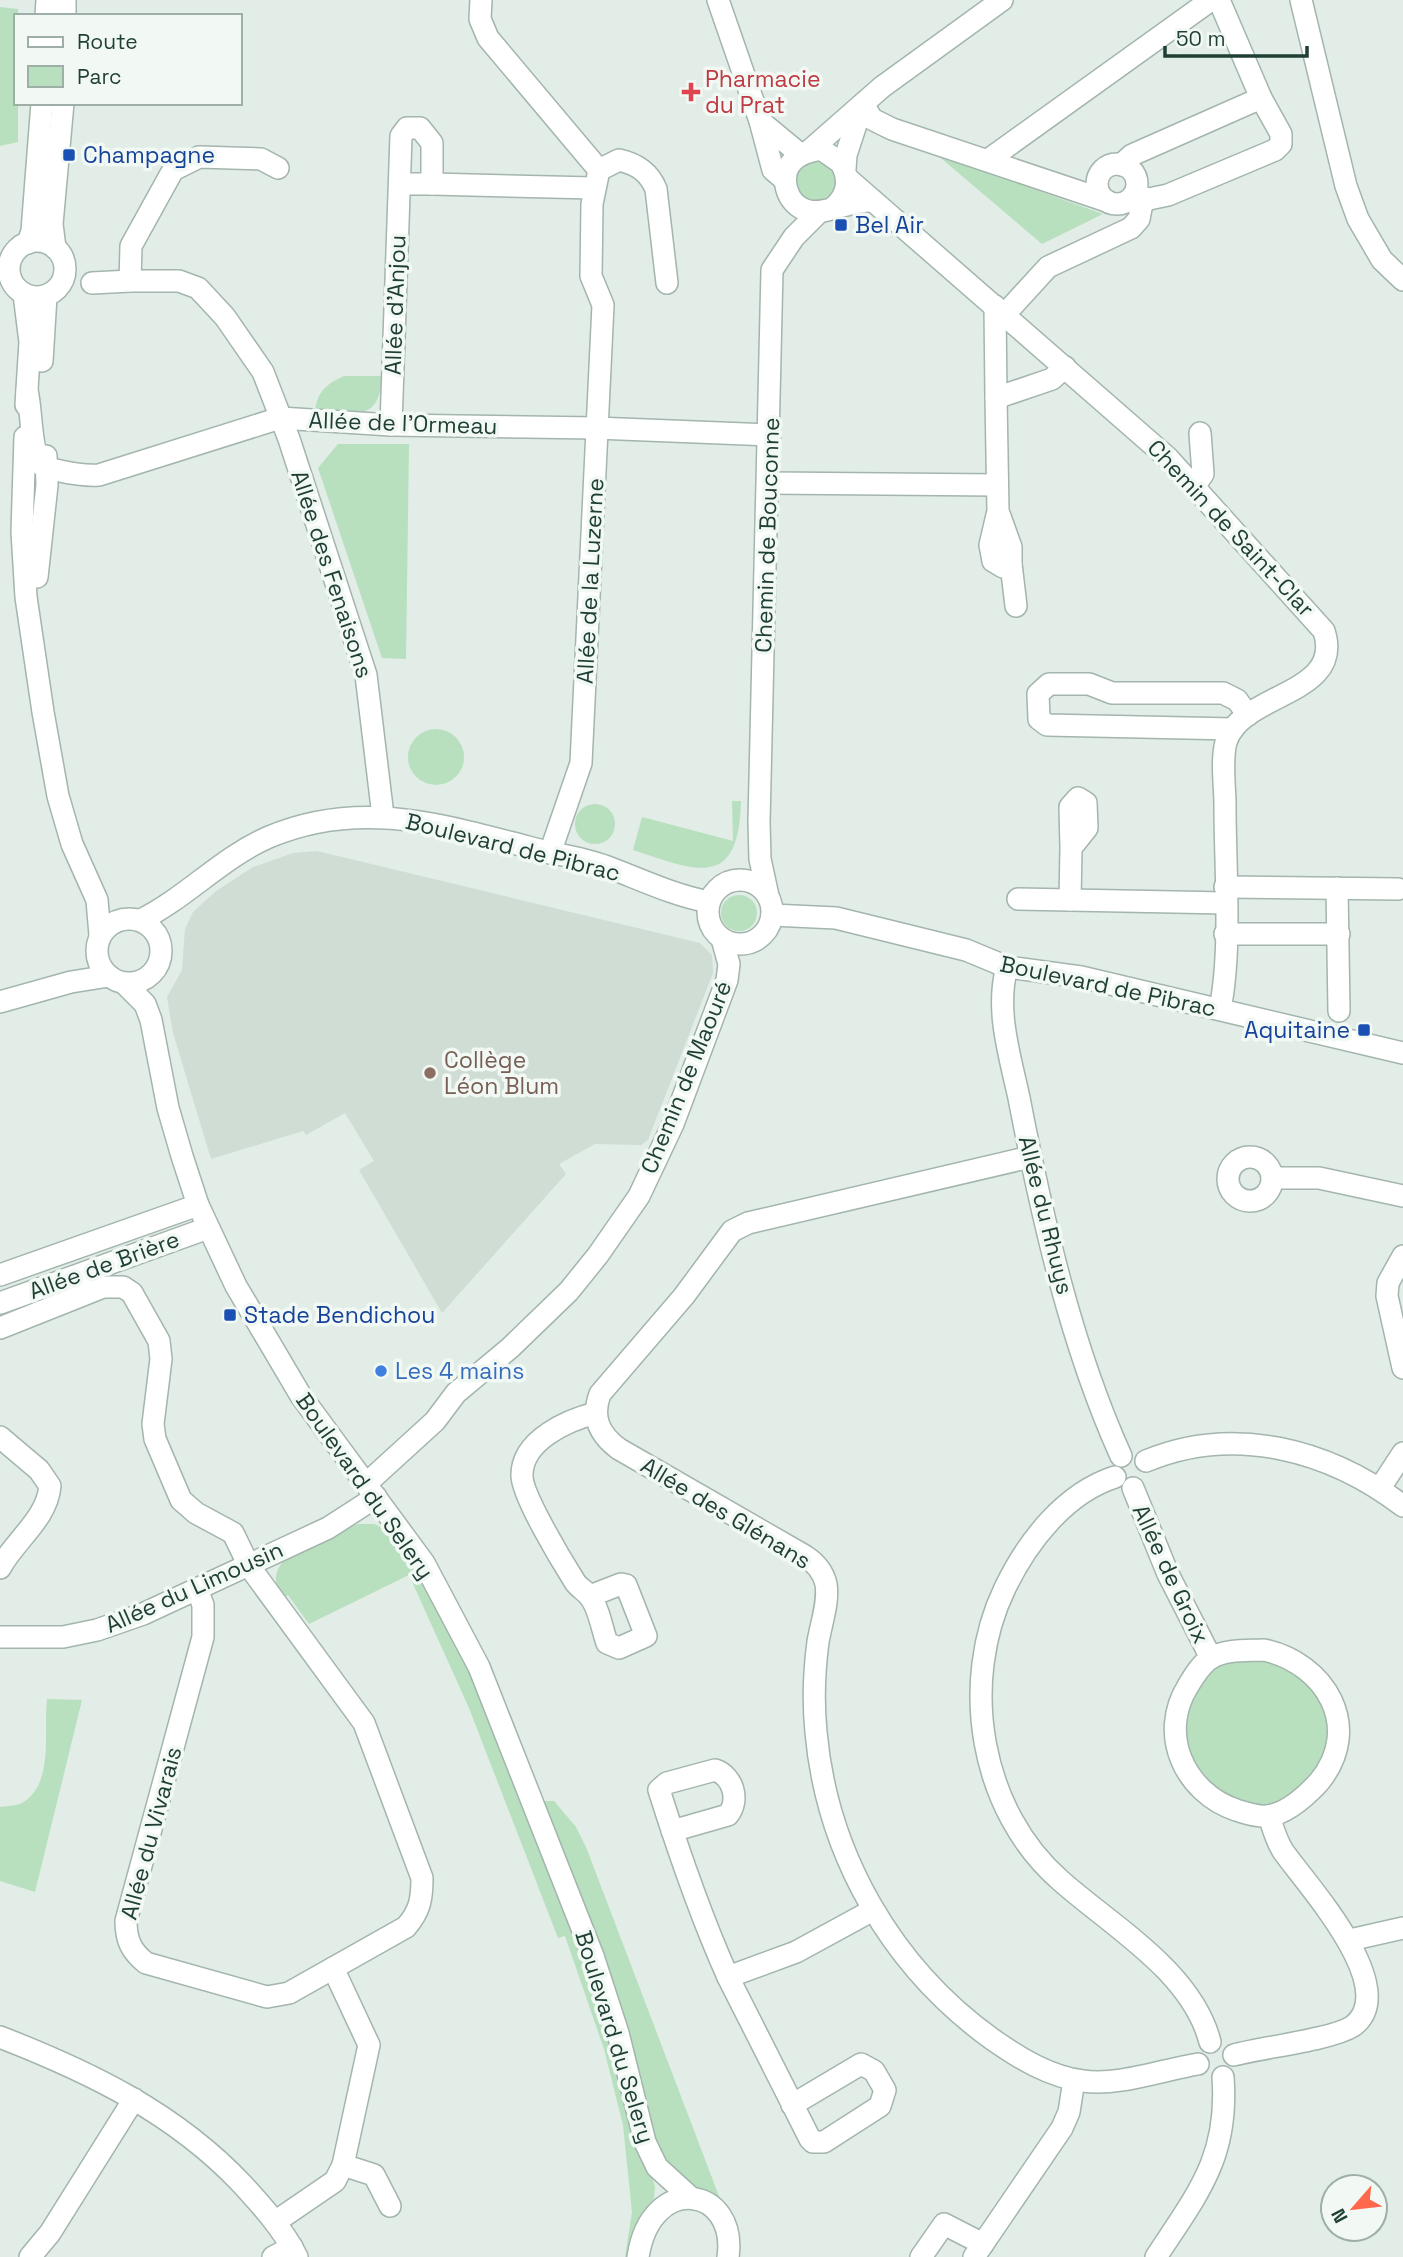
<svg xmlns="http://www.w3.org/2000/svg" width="1403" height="2257" font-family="'Space Grotesk',sans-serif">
  <rect width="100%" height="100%" fill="#e1ede6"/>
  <!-- built -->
  <polygon fill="#cfddd5" points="317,851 700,943 712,955 713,973 648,1140 641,1145 595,1144 559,1164 566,1174 442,1313 359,1170 374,1161 345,1113 306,1135 303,1131 211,1159 173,1033 167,997 182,970 185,929 193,912 216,891 253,867 293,853"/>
  <!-- green -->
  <g fill="#b8e0bf">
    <polygon points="0,7 18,9 18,142 0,146"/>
    <polygon points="936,154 1103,214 1042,244"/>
    <polygon points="814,157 832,164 839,182 830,199 811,204 795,193 792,174"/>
    <path d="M344 376H382C380 424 352 413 315 412 317 392 326 384 344 376Z"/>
    <polygon points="338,444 409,444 406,659 382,658 318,468"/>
    <circle cx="436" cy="757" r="28"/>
    <path d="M732 801H741C739 891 696 871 633 850L642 817 733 841Z"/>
    <circle cx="595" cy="824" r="20"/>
    <circle cx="739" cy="913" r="18"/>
    <path d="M358 1524H374L385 1529 397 1541 419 1574 465 1660 591 1975 655 2187 654 2198 638 2227 631 2257H625L632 2212 623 2125 604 2049 565 1936 558 1938 469 1708 409 1575 309 1624 288 1595 282 1599C255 1553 326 1538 358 1524Z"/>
    <path d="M1266 1657 1318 1688C1322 1702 1331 1720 1331 1735 1332 1773 1290 1798 1261 1810L1203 1785 1183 1745 1186 1702 1213 1664Z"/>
    <path d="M47 1699 82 1700 35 1892 0 1881V1807C6 1806 16 1806 22 1803 55 1784 43 1730 47 1699Z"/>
    <path d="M544 1801H554L576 1827 586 1847 722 2204C687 2186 667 2168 651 2132L589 1921Z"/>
  </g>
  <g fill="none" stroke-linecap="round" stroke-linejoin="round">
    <!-- minor casing -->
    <g stroke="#a3b5ad" stroke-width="24">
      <g id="minor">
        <polyline points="481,0 480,19 488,38 599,170"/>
        <polyline points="718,0 760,121 773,170 785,180"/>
        <polyline points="1301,0 1346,186 1358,219 1382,260 1403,280"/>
        <polyline points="46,16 47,0"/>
        <polyline points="65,16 65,0"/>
        <polyline points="863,104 872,119 892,129 1107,201"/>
        <polyline points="760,121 801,155"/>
        <polyline points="808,152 882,87 1002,0"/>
        <polyline points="988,160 1211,0"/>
        <circle cx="1117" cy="184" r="20"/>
        <polyline points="1121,165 1132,155 1261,98"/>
        <polyline points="278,168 261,159 199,157 173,170 131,246 130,281 179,281 198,288 225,317 263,372 289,439 366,675 383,816"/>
        <polyline points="845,169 846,155 862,106"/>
        <path d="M847 178 1168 458 1324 631C1345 696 1241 692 1226 742 1221 761 1225 786 1225 806 1225 869 1232 949 1220 1009"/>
        <polyline points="432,184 593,188"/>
        <polyline points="1134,195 1149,199 1168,195 1275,150 1281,144 1281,134 1261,98 1219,0"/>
        <path d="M834 207C848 195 850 179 841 163L821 149C812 151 802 152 795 159 777 174 786 206 809 211 826 215 850 200 873 201"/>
        <circle cx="37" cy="269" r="28"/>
        <polyline points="28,243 32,231 42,103"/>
        <polyline points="55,248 52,224 63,103"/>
        <polyline points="92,283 130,281"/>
        <polyline points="24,294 30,342 26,405"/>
        <polyline points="995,306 996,398 1052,379 1065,367"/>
        <polyline points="1005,314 1048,267 1131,228 1139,219 1143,198"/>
        <polyline points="42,361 46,296"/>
        <path d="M27 391C32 408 30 459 44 467 48 469 55 470 60 471 74 474 85 476 99 475L280 418 391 425 596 428 770 435"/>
        <polyline points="996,398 998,511 990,545 993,561 1003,567 1011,564 1011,547 998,511"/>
        <polyline points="391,425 401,136 407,128 420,128 432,143 432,184 400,184"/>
        <polyline points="25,437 22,532 26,597 43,712 58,796 72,844 97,900 100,935"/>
        <polyline points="769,483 997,485"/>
        <polyline points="1195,485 1203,474 1200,433"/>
        <polyline points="1011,564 1016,606"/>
        <polyline points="37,577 47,485 46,456"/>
        <polyline points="1233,729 1047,725 1039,719 1038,694 1049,684 1089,684 1112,693 1223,693 1237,700 1248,715"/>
        <path d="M550 853 581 763 603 305 591 276 592 204 599 170 619 160C637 164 649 172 656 189L667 283"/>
        <circle cx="740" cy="912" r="32"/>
        <polyline points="1225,887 1398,889"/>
        <polyline points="1337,888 1339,1011"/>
        <polyline points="768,896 760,859 759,822 772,270 794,237 819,212"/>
        <polyline points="1018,899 1226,903"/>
        <polyline points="1070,900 1071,848 1087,828 1086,803 1078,798 1070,807 1071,848"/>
        <polyline points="772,915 836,918 966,950 1007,967 1081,977 1403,1053"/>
        <circle cx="129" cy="951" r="32"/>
        <path d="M141 920C187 897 221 858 269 837 359 799 439 824 528 847 553 854 581 857 605 866 640 879 672 895 709 902"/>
        <polyline points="1225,934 1339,934"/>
        <path d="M1007 967C995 1010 1010 1056 1019 1098 1042 1217 1071 1346 1121 1456"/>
        <polyline points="124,983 145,1004 151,1020 168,1108 182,1156 198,1205 236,1286 301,1396 424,1563 479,1667 593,1956 618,2033 645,2142 657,2167 690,2197"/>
        <polyline points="0,1002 71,982 109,976"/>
        <path d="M1030 1157 748 1223 732 1231 684 1296 600 1394C591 1418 600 1435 619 1449L805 1556C816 1563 823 1571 826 1584 829 1602 821 1624 818 1642 814 1672 813 1702 816 1732 827 1855 892 1967 992 2039 1019 2058 1050 2077 1083 2081 1119 2086 1162 2070 1198 2064"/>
        <circle cx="1250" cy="1179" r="22"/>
        <polyline points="1272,1178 1319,1178 1403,1196"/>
        <polyline points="1403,1256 1388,1283 1387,1296 1403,1368"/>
        <polyline points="0,1275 198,1205"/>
        <polyline points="0,1303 208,1228"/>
        <path d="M0 1328 103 1287H123L132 1293 159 1341 161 1359 153 1424 155 1439 181 1500 196 1513 233 1533 249 1566 364 1723 422 1878C422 1899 420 1911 406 1927L289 1993 267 1997 146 1963C131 1951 126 1940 126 1921L203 1637V1605L198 1591"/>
        <path d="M0 1437 39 1470 50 1486C47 1519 15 1540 0 1568"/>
        <path d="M1146 1461C1234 1424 1330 1450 1403 1506"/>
        <path d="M1115 1477C1065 1493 1027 1542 1005 1588 959 1683 980 1811 1061 1881 1113 1927 1192 1972 1210 2042"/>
        <polyline points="367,1483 435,1421 456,1393 510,1348 569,1291 598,1255 639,1196 673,1124 727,980 729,964 722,939"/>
        <polyline points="1133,1488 1168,1574 1211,1658"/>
        <polyline points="1380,1488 1403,1453"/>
        <path d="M590 1596 621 1584 626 1585 646 1636 619 1648 607 1643C602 1629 599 1608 590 1597 586 1591 579 1588 575 1582 563 1563 521 1494 522 1475 522 1440 568 1420 596 1413"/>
        <polyline points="0,1637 63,1637 97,1630 143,1614 328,1528 376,1497"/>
        <path d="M1264 1650C1325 1663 1364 1727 1319 1782 1306 1796 1287 1814 1267 1816 1256 1817 1246 1813 1236 1810 1184 1792 1158 1734 1188 1686 1194 1676 1201 1664 1211 1658 1226 1649 1247 1651 1264 1650Z"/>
        <path d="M672 1831 728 1815C740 1800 733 1776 715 1770L667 1783 659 1790C679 1853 701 1917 728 1977"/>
        <polyline points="1350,1940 1403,1928"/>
        <path d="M0 2037C90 2072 175 2113 242 2184 263 2207 283 2229 297 2257"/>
        <path d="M1234 2055C1263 2047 1331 2040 1353 2026 1403 1988 1305 1883 1283 1851 1276 1840 1273 1828 1269 1816"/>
        <polyline points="792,2105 861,2064 874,2071 885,2090 880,2106 824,2142 813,2142 810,2139 728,1977 796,1952 873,1910"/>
        <polyline points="343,2165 374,2175 390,2206"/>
        <polyline points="275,2222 335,2181 343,2165 369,2045 333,1968"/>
        <polyline points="30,2257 50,2233 134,2099"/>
        <polyline points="273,2257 292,2247"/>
        <path d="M638 2257C651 2172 738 2186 728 2257"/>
        <polyline points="921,2257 944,2224 983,2244"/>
        <polyline points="974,2257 1062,2128 1069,2112 1074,2080"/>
        <path d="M1156 2257C1198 2193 1229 2157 1223 2077"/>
      </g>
    </g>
    <!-- minor -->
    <use href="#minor" stroke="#fff" stroke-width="21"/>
  </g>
  <!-- markers -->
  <path fill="#e0444e" stroke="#f2f9f5" stroke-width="2.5" d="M687.5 81.5h7v7h7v7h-7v7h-7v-7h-7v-7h7z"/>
  <g fill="#1a4fb4" stroke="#f2f9f5" stroke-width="2.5">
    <rect x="62" y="148" width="14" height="14" rx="3.5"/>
    <rect x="834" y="218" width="14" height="14" rx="3.5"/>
    <rect x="1357" y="1023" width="14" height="14" rx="3.5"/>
    <rect x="223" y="1308" width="14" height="14" rx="3.5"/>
  </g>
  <circle fill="#8d6e63" stroke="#f2f9f5" stroke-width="2.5" cx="430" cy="1073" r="7"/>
  <circle fill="#3f7fe0" stroke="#f2f9f5" stroke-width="2.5" cx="381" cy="1371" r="7"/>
  <g text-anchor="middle" stroke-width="7" stroke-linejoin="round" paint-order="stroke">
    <!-- health labels -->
    <g font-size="23" fill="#be3a42" stroke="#f2f9f5" text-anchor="start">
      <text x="705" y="87">Pharmacie<tspan x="705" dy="26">du Prat</tspan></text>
    </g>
    <!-- transit labels -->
    <g font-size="23" fill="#164399" stroke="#f2f9f5" text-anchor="start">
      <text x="83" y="163">Champagne</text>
      <text x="855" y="233">Bel Air</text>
      <text x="1350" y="1038" text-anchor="end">Aquitaine</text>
      <text x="244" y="1323">Stade Bendichou</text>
    </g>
    <!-- street labels -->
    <g font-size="23" fill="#1f3f34" stroke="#f2f9f5">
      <text transform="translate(395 305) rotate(-88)" y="8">Allée d'Anjou</text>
      <text transform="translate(403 423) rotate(2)" y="8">Allée de l'Ormeau</text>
      <text transform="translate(1231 528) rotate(47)" y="8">Chemin de Saint-Clar</text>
      <text transform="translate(767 535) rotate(-88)" y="8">Chemin de Bouconne</text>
      <text transform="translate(332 574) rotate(72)" y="8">Allée des Fenaisons</text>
      <text transform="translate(590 581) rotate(-87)" y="8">Allée de la Luzerne</text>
      <text transform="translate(513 847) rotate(14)" y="8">Boulevard de Pibrac</text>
      <text transform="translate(1108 986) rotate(12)" y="8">Boulevard de Pibrac</text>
      <text transform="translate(686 1077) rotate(-68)" y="8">Chemin de Maouré</text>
      <text transform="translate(1046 1215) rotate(76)" y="8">Allée du Rhuys</text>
      <text transform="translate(104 1265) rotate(-20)" y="8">Allée de Brière</text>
      <text transform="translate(365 1486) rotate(55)" y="8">Boulevard du Selery</text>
      <text transform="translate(726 1513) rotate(31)" y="8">Allée des Glénans</text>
      <text transform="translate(1171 1574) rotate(65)" y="8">Allée de Groix</text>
      <text transform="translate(194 1587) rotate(-24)" y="8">Allée du Limousin</text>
      <text transform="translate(151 1833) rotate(-75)" y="8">Allée du Vivarais</text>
      <text transform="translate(615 2037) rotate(73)" y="8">Boulevard du Selery</text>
    </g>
    <!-- education labels -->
    <g font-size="23" fill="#785e54" stroke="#f2f9f5" text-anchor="start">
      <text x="444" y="1068">Collège<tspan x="444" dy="26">Léon Blum</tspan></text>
    </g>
    <!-- shop labels -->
    <g font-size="23" fill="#366cbe" stroke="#f2f9f5" text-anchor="start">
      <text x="395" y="1379">Les 4 mains</text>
    </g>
  </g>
  <!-- legend -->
  <rect x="14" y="14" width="228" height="91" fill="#f2f9f5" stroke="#9eafa8" stroke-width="2"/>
  <rect x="28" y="37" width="35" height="10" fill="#ffffff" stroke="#9eafa8" stroke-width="2"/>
  <text x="77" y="49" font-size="21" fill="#1f3f34">Route</text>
  <rect x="28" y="66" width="35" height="21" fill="#b8e0bf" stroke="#9eafa8" stroke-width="2"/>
  <text x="77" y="84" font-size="21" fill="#1f3f34">Parc</text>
  <!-- north arrow -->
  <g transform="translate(1354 2208) rotate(242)"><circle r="33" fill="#f2f9f5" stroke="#9eafa8" stroke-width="2"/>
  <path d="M0-5L12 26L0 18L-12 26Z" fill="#ff684d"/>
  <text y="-10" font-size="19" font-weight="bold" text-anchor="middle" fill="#1f3f34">N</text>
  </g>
  <!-- scale -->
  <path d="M1165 46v10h142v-10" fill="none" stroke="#1f3f34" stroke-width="3.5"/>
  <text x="1176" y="46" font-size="21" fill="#1f3f34" stroke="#f2f9f5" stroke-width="5" paint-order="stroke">50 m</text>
</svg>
